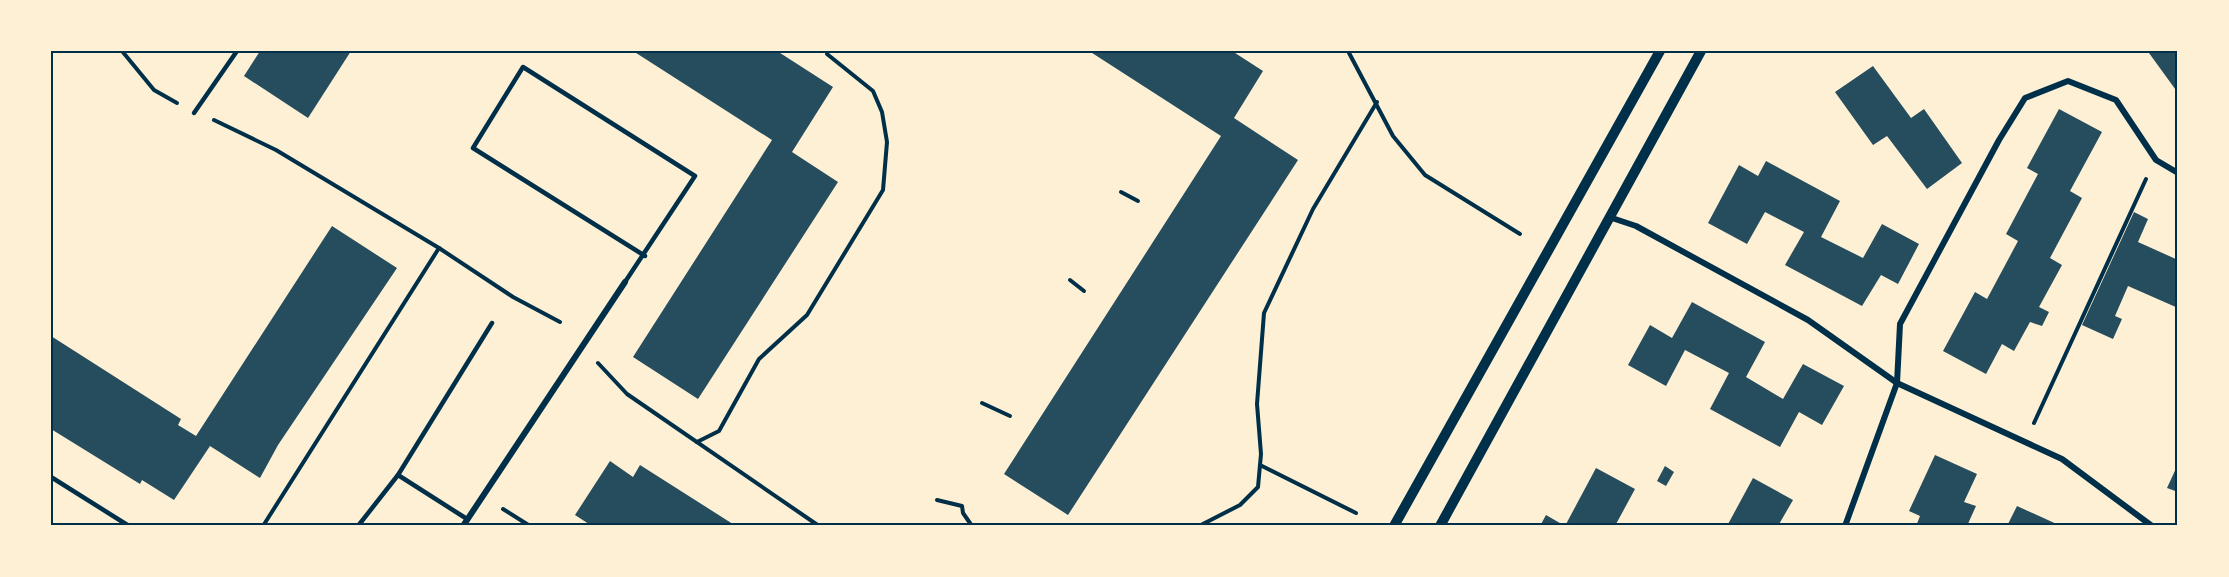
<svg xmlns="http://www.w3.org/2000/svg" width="2229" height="577" font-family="'Nunito Sans',sans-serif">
  <rect width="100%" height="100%" fill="#fdf0d5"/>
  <!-- building -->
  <g fill="#264d5e">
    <polygon points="260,51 351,51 308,118 244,76"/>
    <polygon points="633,51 777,51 833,87 792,152 838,182 698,399 633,357 772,140"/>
    <polygon points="1089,51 1232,51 1263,71 1234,118 1298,160 1068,515 1004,474 1221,136"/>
    <polygon points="2147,51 2178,51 2178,93 2149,53"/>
    <polygon points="1873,66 1911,118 1924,109 1962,163 1927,189 1887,136 1873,145 1835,92"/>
    <polygon points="2059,109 2102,132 2070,191 2082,198 2050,258 2062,265 2039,307 2049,312 2042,326 2030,322 2014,351 2002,344 1986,374 1943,351 1975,292 1987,299 2018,241 2006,234 2038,174 2027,168"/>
    <polygon points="1766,161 1840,201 1821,237 1863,258 1882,224 1919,244 1898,284 1881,275 1862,306 1785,265 1804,232 1765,212 1747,244 1708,223 1739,165 1758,176"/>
    <polygon points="2134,212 2148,219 2138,242 2178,260 2178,308 2128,286 2115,316 2122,319 2113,339 2082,325"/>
    <polygon points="332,226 397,268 278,445 260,478 210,446 174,500 142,480 140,484 51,429 51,336 181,419 178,425 196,436"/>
    <polygon points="1692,302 1765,342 1746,377 1783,399 1803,364 1844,386 1822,425 1799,412 1780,447 1710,409 1729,373 1685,350 1666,386 1628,365 1650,325 1672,338"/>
    <polygon points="1935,455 1977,474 1964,502 1976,506 1967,526 1916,526 1920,516 1909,511"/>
    <polygon points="610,461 633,477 640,465 736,526 592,526 575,515"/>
    <polygon points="2178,464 2178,492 2167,488"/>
    <polygon points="1665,466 1674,472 1666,486 1657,481"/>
    <polygon points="1596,468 1635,489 1615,526 1540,526 1546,515 1565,526"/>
    <polygon points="1753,478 1793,500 1778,526 1727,526"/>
    <polygon points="2017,506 2061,526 2007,526"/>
  </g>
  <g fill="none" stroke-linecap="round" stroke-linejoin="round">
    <!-- path -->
    <g stroke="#003049" stroke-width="4">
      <polyline points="122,51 154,90 177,103"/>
      <polyline points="1348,51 1393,136 1425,175 1520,234"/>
      <polyline points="214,120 276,150 439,248 513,297 560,322"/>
      <polyline points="1121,192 1138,201"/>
      <polyline points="1070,280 1084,291"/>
      <polyline points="598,363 627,394 819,526"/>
      <polyline points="982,403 1010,416"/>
      <polyline points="2034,423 2146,179"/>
      <polyline points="697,442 719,431 759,359 807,315 883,190 887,142 882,112 873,91 827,54"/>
      <polyline points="1260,465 1356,513"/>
      <polyline points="937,500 962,506 963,513 972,526"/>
      <polyline points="503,509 530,526"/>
      <polyline points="263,526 439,248"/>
      <polyline points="1199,526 1240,505 1258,487 1261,454 1257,404 1264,313 1313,209 1377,102"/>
    </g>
    <!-- service -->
    <g stroke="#003049" stroke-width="4.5">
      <polyline points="194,113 237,51"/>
      <polyline points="625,282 695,176 523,67 473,148 645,256"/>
      <polyline points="398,475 467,519"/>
      <polyline points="51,477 129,526"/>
      <polyline points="358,526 398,475 492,323"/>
    </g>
    <!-- minor -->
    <g stroke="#003049" stroke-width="6">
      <polyline points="1609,217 1636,226 1808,320 1897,383 2062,459 2152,526"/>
      <polyline points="463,526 625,282"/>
      <polyline points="1845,526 1897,383 1900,324 1999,140 2025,98 2068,81 2116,100 2156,160 2178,173"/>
    </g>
    <!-- tertiary -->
    <g stroke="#003049" stroke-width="10">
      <polyline points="1394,526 1660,51"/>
      <polyline points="1440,526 1701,51"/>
    </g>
  </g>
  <!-- border -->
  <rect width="2229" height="577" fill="none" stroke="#fdf0d5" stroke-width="105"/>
  <rect x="52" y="52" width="2124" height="472" fill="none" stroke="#003049" stroke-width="2"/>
</svg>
